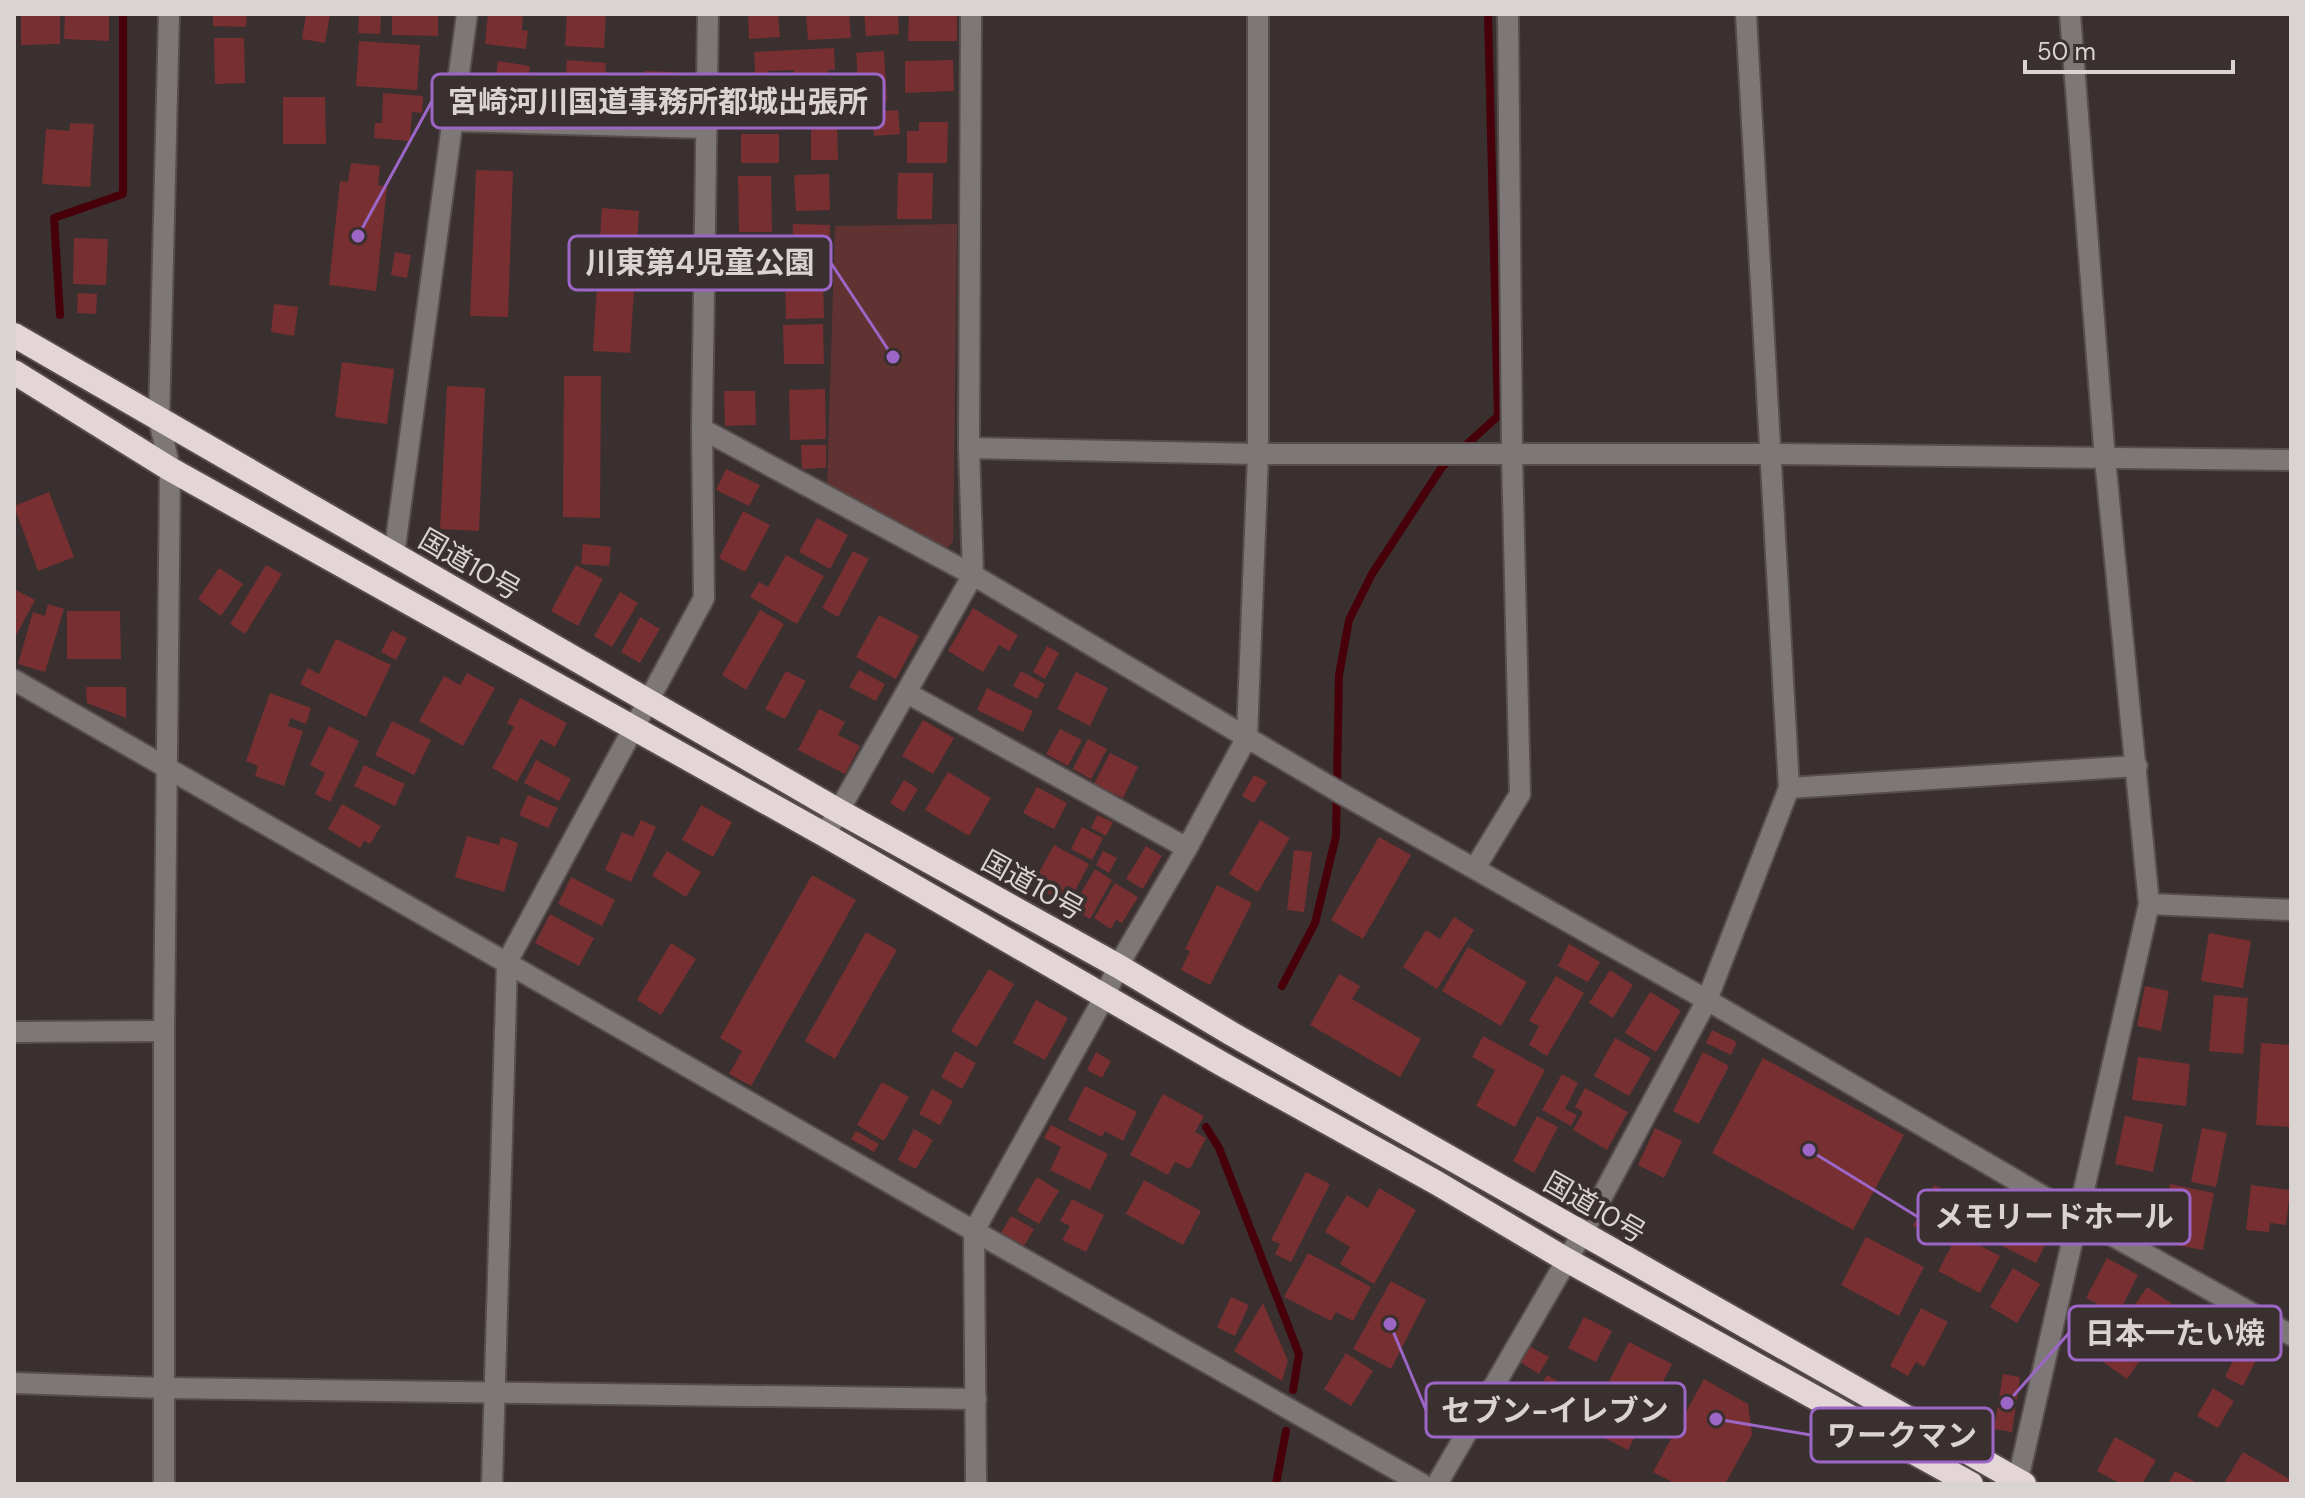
<svg xmlns="http://www.w3.org/2000/svg" width="2305" height="1498" font-family="'DM Sans','Noto Sans JP',sans-serif">
  <rect width="100%" height="100%" fill="#3a302f"/>
  <!-- green -->
  <polygon fill="#603332" points="957,224 953,541 943,553 827,488 835,226"/>
  <g fill="none" stroke-linecap="round" stroke-linejoin="round">
    <!-- stream -->
    <g stroke="#47000a" stroke-width="8">
      <polyline points="60,315 54,218 123,194 123,14"/>
      <polyline points="1282,986 1315,923 1336,836 1339,675 1349,620 1372,574 1442,467 1498,416 1488,14"/>
      <polyline points="1206,1127 1219,1148 1299,1354 1293,1390"/>
      <polyline points="1276,1484 1286,1431"/>
    </g>
  </g>
  <!-- building -->
  <g fill="#772f31" fill-rule="evenodd">
    <polygon points="21,14 60,14 60,44 21,45"/>
    <polygon points="65,14 109,14 109,41 64,39"/>
    <polygon points="213,14 247,14 246,27 213,26"/>
    <polygon points="306,14 330,14 325,43 302,39"/>
    <polygon points="359,14 381,15 380,34 358,33"/>
    <polygon points="392,14 438,14 438,36 392,35"/>
    <polygon points="488,14 523,14 522,30 528,31 526,49 485,44"/>
    <polygon points="567,14 606,14 604,48 565,46"/>
    <polygon points="748,14 778,14 780,37 749,39"/>
    <polygon points="806,14 849,14 851,38 808,40"/>
    <polygon points="864,14 898,14 899,34 866,36"/>
    <polygon points="909,14 957,14 957,41 908,41"/>
    <polygon points="214,38 244,38 245,83 215,84"/>
    <polygon points="359,41 420,45 417,90 356,86"/>
    <path d="M834 48 835 70H828L829 87H836V102L757 106 754 52ZM794 70V86L769 88 768 71Z"/>
    <polygon points="884,51 887,101 860,103 856,53"/>
    <polygon points="567,60 606,63 603,110 563,106"/>
    <polygon points="953,60 954,91 905,93 905,61"/>
    <polygon points="498,61 530,66 524,107 493,103"/>
    <polygon points="645,71 674,72 674,113 645,112"/>
    <polygon points="383,93 423,96 422,113 412,112 410,141 374,138 375,123 382,123"/>
    <polygon points="283,97 325,97 326,144 283,144"/>
    <polygon points="898,110 900,134 874,136 872,112"/>
    <polygon points="811,120 837,120 838,160 811,160"/>
    <polygon points="919,122 948,122 947,163 907,163 907,131 919,131"/>
    <polygon points="70,123 94,124 90,187 42,184 46,129 70,131"/>
    <rect x="741" y="134" width="38" height="29"/>
    <polygon points="351,163 380,166 378,185 387,187 376,291 329,285 340,181 348,182"/>
    <polygon points="476,170 513,171 508,317 470,316"/>
    <polygon points="898,173 933,173 932,219 897,219"/>
    <polygon points="829,174 830,210 796,211 794,175"/>
    <polygon points="738,176 771,176 772,232 739,232"/>
    <polygon points="602,208 639,211 630,353 593,351"/>
    <polygon points="793,224 830,225 829,266 792,266"/>
    <polygon points="74,238 108,239 106,285 73,284"/>
    <polygon points="395,252 411,255 407,278 391,275"/>
    <polygon points="823,279 824,318 786,319 785,280"/>
    <polygon points="78,293 97,294 96,314 77,313"/>
    <polygon points="274,304 298,307 294,336 271,332"/>
    <polygon points="823,324 824,364 784,364 783,325"/>
    <polygon points="342,362 394,369 387,424 335,417"/>
    <polygon points="564,376 601,376 600,518 563,517"/>
    <polygon points="447,386 485,388 479,531 440,529"/>
    <polygon points="825,389 826,439 790,440 789,390"/>
    <polygon points="724,391 755,391 756,425 725,426"/>
    <polygon points="801,445 826,445 826,468 802,469"/>
    <polygon points="726,469 760,485 749,506 716,490"/>
    <polygon points="49,492 74,557 38,571 14,506"/>
    <polygon points="743,511 770,525 745,572 719,558"/>
    <polygon points="817,518 848,535 830,569 799,552"/>
    <polygon points="583,544 611,547 609,566 581,564"/>
    <polygon points="853,551 869,559 838,617 822,608"/>
    <polygon points="786,555 824,576 797,624 750,597 759,582 768,587"/>
    <polygon points="266,565 282,574 245,634 230,624"/>
    <polygon points="576,565 603,579 578,626 551,611"/>
    <polygon points="219,568 243,584 221,616 198,599"/>
    <polygon points="14,589 35,600 14,639"/>
    <polygon points="620,592 638,603 612,647 594,636"/>
    <polygon points="48,604 64,609 45,672 18,664 33,612 45,616"/>
    <polygon points="973,608 1018,635 1009,651 999,645 983,672 948,651"/>
    <polygon points="760,610 784,624 746,690 722,675"/>
    <polygon points="67,611 120,611 121,659 67,659"/>
    <polygon points="879,615 919,636 896,679 856,657"/>
    <polygon points="640,617 660,629 640,663 621,652"/>
    <polygon points="392,630 407,638 396,660 381,652"/>
    <polygon points="336,639 391,665 366,717 300,684 308,668 319,674"/>
    <polygon points="1047,646 1059,653 1045,679 1033,672"/>
    <polygon points="859,670 885,684 876,701 849,687"/>
    <polygon points="786,671 806,681 785,719 765,709"/>
    <polygon points="1021,671 1045,684 1037,699 1013,686"/>
    <polygon points="1076,672 1108,688 1090,726 1057,709"/>
    <polygon points="467,673 495,688 463,746 419,721 444,676 460,685"/>
    <polygon points="86,687 126,687 126,718 87,703"/>
    <polygon points="987,688 1033,711 1023,732 977,710"/>
    <polygon points="270,693 311,708 306,724 290,718 288,726 303,731 284,786 255,776 258,766 246,761"/>
    <polygon points="520,698 567,723 555,747 541,739 517,782 492,768 514,727 507,723"/>
    <polygon points="819,709 845,722 838,735 860,746 845,774 798,750"/>
    <polygon points="923,720 954,738 933,774 902,756"/>
    <polygon points="392,721 431,740 414,775 375,755"/>
    <polygon points="329,726 359,741 330,802 315,794 325,773 310,765"/>
    <polygon points="1060,729 1082,740 1068,766 1046,754"/>
    <polygon points="1088,739 1107,749 1091,779 1073,769"/>
    <polygon points="1110,753 1138,767 1123,798 1094,784"/>
    <polygon points="536,760 571,779 559,801 524,783"/>
    <polygon points="364,765 405,784 395,806 354,786"/>
    <polygon points="948,772 991,798 969,836 925,810"/>
    <polygon points="1254,775 1267,782 1254,803 1242,796"/>
    <polygon points="904,780 918,789 904,812 890,803"/>
    <polygon points="1037,787 1067,803 1054,829 1023,813"/>
    <polygon points="528,795 558,808 548,828 519,815"/>
    <polygon points="342,804 381,826 370,844 364,841 360,848 328,829"/>
    <polygon points="701,805 732,822 713,857 682,840"/>
    <polygon points="1097,815 1113,822 1106,836 1091,828"/>
    <polygon points="641,820 656,827 631,882 605,870 622,832 633,837"/>
    <polygon points="1260,820 1290,838 1258,892 1229,874"/>
    <polygon points="1082,827 1103,838 1092,860 1071,849"/>
    <polygon points="467,836 499,845 501,837 518,843 504,892 455,877"/>
    <polygon points="1379,837 1411,855 1363,939 1331,920"/>
    <polygon points="1054,845 1089,864 1068,904 1040,889 1044,882 1036,878"/>
    <polygon points="1146,846 1162,856 1143,889 1126,879"/>
    <polygon points="1294,850 1312,852 1304,912 1287,910"/>
    <polygon points="667,851 701,872 686,897 652,876"/>
    <polygon points="1103,851 1117,858 1109,873 1096,865"/>
    <polygon points="1095,869 1112,880 1090,919 1072,908"/>
    <polygon points="812,875 856,900 751,1086 729,1074 742,1051 720,1038"/>
    <polygon points="571,877 615,900 602,926 558,904"/>
    <polygon points="1115,883 1138,897 1122,923 1116,920 1111,929 1094,918"/>
    <polygon points="1217,885 1252,903 1210,985 1181,970 1190,951 1185,949"/>
    <polygon points="550,914 594,938 579,966 535,943"/>
    <polygon points="1454,917 1474,930 1437,989 1403,967 1426,930 1440,939"/>
    <polygon points="866,932 897,950 835,1059 805,1041"/>
    <polygon points="2209,933 2251,941 2243,988 2201,981"/>
    <polygon points="671,943 696,959 661,1015 637,1000"/>
    <polygon points="1569,944 1600,962 1588,982 1558,966"/>
    <polygon points="1468,947 1527,982 1501,1026 1442,991"/>
    <polygon points="989,969 1014,984 977,1047 951,1031"/>
    <polygon points="1610,970 1633,985 1613,1018 1589,1003"/>
    <polygon points="1339,974 1360,986 1352,999 1421,1039 1400,1077 1310,1025"/>
    <polygon points="1556,976 1584,993 1547,1056 1529,1045 1539,1026 1529,1021"/>
    <polygon points="2145,986 2169,991 2161,1031 2137,1026"/>
    <polygon points="1650,992 1681,1011 1656,1052 1625,1033"/>
    <polygon points="2214,995 2248,998 2243,1054 2209,1051"/>
    <polygon points="1036,1000 1068,1018 1045,1060 1013,1043"/>
    <polygon points="1712,1030 1737,1042 1731,1055 1706,1043"/>
    <polygon points="1483,1036 1545,1070 1515,1127 1476,1106 1495,1070 1472,1057"/>
    <polygon points="1615,1038 1651,1058 1629,1096 1594,1076"/>
    <polygon points="2261,1043 2291,1045 2291,1127 2256,1125"/>
    <polygon points="955,1051 976,1063 962,1089 941,1077"/>
    <polygon points="1096,1052 1111,1061 1102,1078 1087,1070"/>
    <polygon points="1703,1052 1729,1066 1699,1124 1673,1111"/>
    <polygon points="2138,1057 2190,1064 2186,1106 2132,1100"/>
    <polygon points="1763,1058 1904,1135 1853,1230 1712,1153"/>
    <polygon points="1562,1074 1578,1083 1565,1109 1577,1115 1571,1126 1542,1110"/>
    <polygon points="882,1082 909,1097 884,1141 857,1125"/>
    <polygon points="1085,1086 1137,1112 1123,1141 1105,1131 1102,1137 1068,1120"/>
    <polygon points="1585,1088 1628,1112 1607,1150 1573,1130 1583,1112 1575,1107"/>
    <polygon points="932,1089 953,1101 940,1125 919,1114"/>
    <polygon points="1163,1094 1204,1116 1195,1132 1206,1138 1190,1169 1175,1162 1168,1175 1130,1155"/>
    <polygon points="1537,1116 1558,1127 1534,1173 1513,1161"/>
    <polygon points="2125,1116 2163,1124 2153,1172 2115,1164"/>
    <polygon points="1051,1125 1108,1154 1090,1190 1050,1170 1061,1147 1044,1138"/>
    <polygon points="1655,1128 1682,1141 1664,1178 1638,1165"/>
    <polygon points="2202,1128 2227,1133 2216,1187 2191,1182"/>
    <polygon points="914,1129 933,1140 916,1169 898,1160"/>
    <polygon points="856,1131 879,1144 874,1152 851,1139"/>
    <polygon points="1306,1172 1330,1184 1291,1262 1275,1254 1280,1244 1271,1240"/>
    <polygon points="1037,1177 1059,1191 1039,1224 1017,1211"/>
    <polygon points="1144,1180 1201,1211 1183,1245 1126,1214"/>
    <polygon points="2170,1184 2214,1193 2203,1250 2159,1242"/>
    <polygon points="1934,1185 1959,1197 1937,1239 1913,1226"/>
    <polygon points="2251,1185 2290,1190 2286,1225 2270,1223 2269,1232 2246,1230"/>
    <polygon points="1379,1188 1416,1210 1374,1284 1340,1264 1350,1247 1325,1232 1347,1195 1368,1208"/>
    <polygon points="1072,1199 1104,1215 1086,1252 1062,1240 1070,1226 1060,1221"/>
    <polygon points="1011,1216 1034,1229 1024,1246 1001,1233"/>
    <polygon points="2042,1217 2056,1224 2036,1263 2000,1245 2010,1227 2017,1230 2022,1220 2036,1228"/>
    <polygon points="1958,1234 2000,1256 1980,1293 1938,1271"/>
    <polygon points="1866,1237 1924,1267 1899,1316 1841,1285"/>
    <polygon points="1308,1253 1371,1287 1353,1321 1336,1312 1331,1321 1284,1297"/>
    <polygon points="2107,1258 2138,1275 2118,1315 2086,1298"/>
    <polygon points="2013,1268 2040,1284 2017,1323 1990,1307"/>
    <polygon points="1391,1281 1426,1300 1391,1369 1353,1349"/>
    <polygon points="2147,1287 2171,1303 2147,1340 2122,1324"/>
    <polygon points="1231,1297 1249,1305 1235,1336 1217,1327"/>
    <polygon points="1263,1303 1288,1361 1282,1381 1234,1351"/>
    <polygon points="1921,1308 1948,1322 1924,1367 1916,1362 1908,1376 1890,1366"/>
    <polygon points="1584,1317 1612,1331 1596,1362 1568,1348"/>
    <polygon points="2097,1319 2145,1353 2127,1379 2079,1345"/>
    <polygon points="1629,1342 1672,1364 1628,1450 1585,1428"/>
    <polygon points="2242,1343 2260,1352 2243,1386 2225,1377"/>
    <polygon points="1529,1346 1549,1357 1539,1374 1520,1362"/>
    <polygon points="1346,1353 1373,1371 1351,1406 1324,1389"/>
    <polygon points="2003,1374 2020,1377 2012,1432 1994,1429"/>
    <polygon points="1547,1375 1577,1393 1556,1429 1526,1411"/>
    <polygon points="1704,1379 1748,1404 1752,1435 1725,1484 1676,1484 1653,1472"/>
    <polygon points="2213,1388 2234,1401 2218,1428 2197,1416"/>
    <polygon points="2115,1437 2156,1460 2142,1484 2121,1484 2097,1471"/>
    <polygon points="2243,1452 2291,1480 2291,1484 2224,1483"/>
    <polygon points="2175,1471 2199,1484 2168,1484"/>
  </g>
  <g fill="none" stroke-linecap="round" stroke-linejoin="round">
    <!-- minor casing -->
    <g stroke="#574d4c" stroke-width="24">
      <g id="minor">
        <polyline points="453,121 706,128"/>
        <polyline points="702,429 973,575 1344,795 1707,1000 2077,1216 2291,1335"/>
        <polyline points="969,448 1258,454 1772,454 2291,460"/>
        <polyline points="394,555 467,14"/>
        <polyline points="14,680 974,1231 1422,1484"/>
        <polyline points="907,693 1187,848"/>
        <polyline points="1789,788 2137,766"/>
        <polyline points="825,835 973,575 969,448 971,14"/>
        <polyline points="1475,868 1520,794 1512,454 1508,14"/>
        <polyline points="2149,904 2291,910"/>
        <polyline points="14,1032 164,1031"/>
        <polyline points="14,1383 164,1388 976,1399"/>
        <polyline points="164,1484 164,1031 170,469 159,420 169,14"/>
        <polyline points="492,1484 507,962 704,598 702,429 708,14"/>
        <polyline points="976,1484 974,1231 1105,996 1118,966 1187,848 1247,737 1258,454 1258,14"/>
        <polyline points="1437,1484 1582,1234 1707,1000 1789,788 1746,14"/>
        <polyline points="2017,1484 2149,904 2105,459 2070,14"/>
      </g>
    </g>
    <!-- highway casing -->
    <g stroke="#574d4c" stroke-width="28">
      <g id="highway">
        <polyline points="14,335 837,810 1118,966 1232,1034 2024,1484"/>
        <polyline points="14,372 170,469 825,835 1222,1064 1437,1183 1565,1259 1971,1484"/>
      </g>
    </g>
    <!-- minor -->
    <use href="#minor" stroke="#7d7777" stroke-width="20"/>
    <!-- highway -->
    <use href="#highway" stroke="#e4d6d6" stroke-width="24"/>
  </g>
  <g text-anchor="middle" stroke-width="8" stroke-linejoin="round" paint-order="stroke">
    <!-- street labels -->
    <g font-size="28" fill="#d9d3d2" stroke="#3a302f">
      <text transform="translate(470 564) rotate(30)" y="10">国道10号</text>
      <text transform="translate(1033 885) rotate(29)" y="10">国道10号</text>
      <text transform="translate(1595 1207) rotate(30)" y="10">国道10号</text>
    </g>
  </g>
  <!-- callouts -->
  <path fill="none" stroke="#9c66c6" stroke-width="3" d="M358 236L432 101M893 357L831 263M1809 1150L1918 1217M2007 1403L2069 1333M1390 1324L1426 1410M1716 1419L1811 1435"/>
  <g fill="#9c66c6" stroke="#3a302f" stroke-width="3">
    <circle cx="358" cy="236" r="8"/>
    <circle cx="893" cy="357" r="8"/>
    <circle cx="1809" cy="1150" r="8"/>
    <circle cx="2007" cy="1403" r="8"/>
    <circle cx="1390" cy="1324" r="8"/>
    <circle cx="1716" cy="1419" r="8"/>
  </g>
  <g fill="#3a302f" stroke="#9c66c6" stroke-width="3">
    <rect x="432" y="74" width="452" height="54" rx="8"/>
    <rect x="569" y="236" width="262" height="54" rx="8"/>
    <rect x="1918" y="1190" width="272" height="54" rx="8"/>
    <rect x="2069" y="1306" width="212" height="54" rx="8"/>
    <rect x="1426" y="1383" width="259" height="54" rx="8"/>
    <rect x="1811" y="1408" width="182" height="54" rx="8"/>
  </g>
  <g font-size="30" text-anchor="middle" font-weight="bold" fill="#d9d3d2">
    <text x="658" y="112">宮崎河川国道事務所都城出張所</text>
    <text x="700" y="273">川東第4児童公園</text>
    <text x="2054" y="1227">メモリードホール</text>
    <text x="2175" y="1344">日本一たい焼</text>
    <text x="1555" y="1421">セブン-イレブン</text>
    <text x="1902" y="1446">ワークマン</text>
  </g>
  <!-- border -->
  <rect width="2305" height="1498" fill="none" stroke="#d9d3d2" stroke-width="32"/>
  <!-- scale -->
  <path d="M2025 60v12h208v-12" fill="none" stroke="#d9d3d2" stroke-width="4"/>
  <text x="2037" y="60" font-size="24" fill="#d9d3d2" stroke="#3a302f" stroke-width="6" paint-order="stroke">50 m</text>
</svg>
